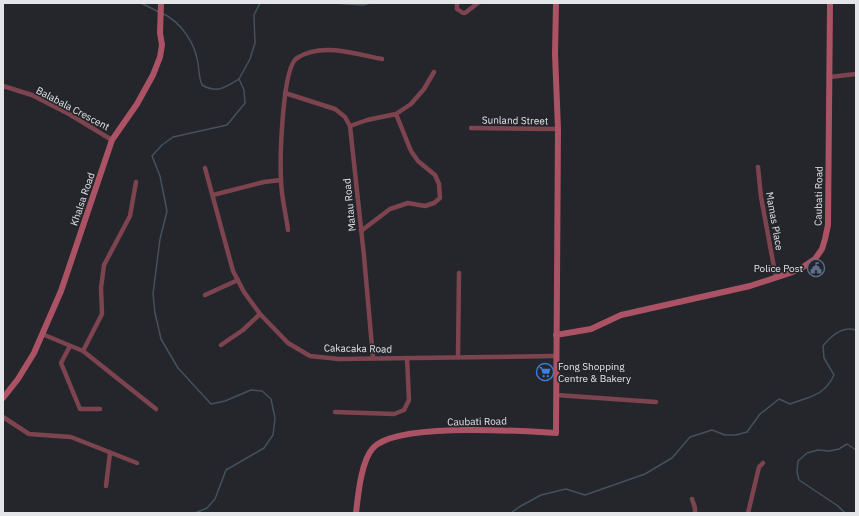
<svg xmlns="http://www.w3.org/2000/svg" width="859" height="516" font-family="'IBM Plex Sans',sans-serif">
  <rect width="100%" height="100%" fill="#24262b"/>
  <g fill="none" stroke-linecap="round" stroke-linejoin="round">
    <!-- stream -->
    <g stroke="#44515e" stroke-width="1.5">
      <polyline points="141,3 159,12"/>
      <polyline points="332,3 363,5 370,3"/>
      <path d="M162 13C181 22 195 43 198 63 199 71 199 78 202 85 217 94 226 87 239 79"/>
      <polyline points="195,513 207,508 215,499 226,470 264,448 273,435 275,418 271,399 262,391 251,390 225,401 211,404 178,368 161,339 155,313 153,294 160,239 167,211 160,176 152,156 162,145 173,137 227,125 245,103 244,90 239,79 250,59 255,43 254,15 260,3"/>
      <path d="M511 513 519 507 541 495 566 489 585 495 645 474 672 458 690 437 712 430 725 435H736L747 432 760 414 779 399 790 404C811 396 824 396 834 375L824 358 823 346C831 336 843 326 856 330"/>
      <polyline points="845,513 838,506 799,480 797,472 798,461 807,453 818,450 829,451 839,449 847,444 856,450"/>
    </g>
    <!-- street -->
    <g stroke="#7d444f" stroke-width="4.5">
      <polyline points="457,3 457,9 463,13 465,13 478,3"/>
      <polyline points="830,77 856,74"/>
      <polyline points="3,86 32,95 69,114 112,140"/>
      <polyline points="285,93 335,109 345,117 350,126 364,256 373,358"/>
      <polyline points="350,126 367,120 396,114 411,104 424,89 434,72"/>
      <polyline points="471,128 558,129"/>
      <polyline points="758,167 761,197 776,278"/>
      <polyline points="205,168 233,271 244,292 260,314 288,343 310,356 339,359 556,356"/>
      <polyline points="213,195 264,182 281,180"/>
      <path d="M288 230C286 214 281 196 281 179 280 160 282 67 297 58 322 42 355 54 382 59"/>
      <polyline points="361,231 390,209 408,203 425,206 434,203 440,198 439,184 435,175 418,161 411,151 396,114"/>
      <polyline points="205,295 238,280"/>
      <polyline points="42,334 83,351 156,409"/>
      <polyline points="221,345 243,330 260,314"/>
      <polyline points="70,346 61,363 80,409 100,409"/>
      <polyline points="83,351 102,314 101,288 104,265 130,216 136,182"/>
      <polyline points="458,357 459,273"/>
      <polyline points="556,395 656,402"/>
      <polyline points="335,412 394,414 404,410 409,400 407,358"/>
      <polyline points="3,417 29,434 71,437 137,463"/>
      <polyline points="106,486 110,453"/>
      <polyline points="692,499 695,508 695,513"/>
      <polyline points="748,513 759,467 763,463"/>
    </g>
    <!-- secondary -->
    <g stroke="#ac5265" stroke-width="6">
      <polyline points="556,335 591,329 621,315 750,286 790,273 803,267 815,259 822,249 825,239 828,225 830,3"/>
      <polyline points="3,398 18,379 34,353 61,291 112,140 137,104 153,75 160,57 162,45 160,33 161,3"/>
      <path d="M356 513C358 496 361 461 373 448 396 422 520 431 556 433L558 129 555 54 556 3"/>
    </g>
  </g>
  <!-- icons -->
  <defs>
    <g id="civic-ring" transform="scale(0.9)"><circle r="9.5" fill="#24262b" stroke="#5c6f8a" stroke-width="1.5"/><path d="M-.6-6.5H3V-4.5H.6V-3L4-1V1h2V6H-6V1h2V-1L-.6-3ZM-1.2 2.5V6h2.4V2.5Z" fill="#5c6f8a"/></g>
    <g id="supermarket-ring" transform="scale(0.9)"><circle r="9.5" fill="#24262b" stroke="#3f7fe0" stroke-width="1.5"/><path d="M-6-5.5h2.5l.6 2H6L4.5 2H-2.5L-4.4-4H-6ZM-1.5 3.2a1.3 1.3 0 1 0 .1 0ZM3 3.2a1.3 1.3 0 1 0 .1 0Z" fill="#3f7fe0"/></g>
  </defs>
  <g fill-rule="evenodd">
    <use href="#civic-ring" x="816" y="268"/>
    <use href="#supermarket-ring" x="545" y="372"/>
  </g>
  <g text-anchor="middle" stroke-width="3.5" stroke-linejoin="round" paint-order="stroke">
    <!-- street labels -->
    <g font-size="10" fill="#e4e5e8" stroke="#24262b">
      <text transform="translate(73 108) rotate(28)" y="4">Balabala Crescent</text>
      <text transform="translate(515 120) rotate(1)" y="4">Sunland Street</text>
      <text transform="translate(818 196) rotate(-89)" y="4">Caubati Road</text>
      <text transform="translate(82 199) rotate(-71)" y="4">Khalsa Road</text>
      <text transform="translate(349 205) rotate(-96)" y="4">Matau Road</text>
      <text transform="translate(775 221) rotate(80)" y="4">Mamas Place</text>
      <text transform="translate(358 348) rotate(1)" y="4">Cakacaka Road</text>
      <text transform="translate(477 421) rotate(-1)" y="4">Caubati Road</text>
    </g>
    <!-- poi labels -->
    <g font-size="10" fill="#e4e5e8" stroke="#24262b" text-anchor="end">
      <text x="803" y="272">Police Post</text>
      <text x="558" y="370" text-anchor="start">Fong Shopping<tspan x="558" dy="12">Centre &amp; Bakery</tspan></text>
    </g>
  </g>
  <!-- border -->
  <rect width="859" height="516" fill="none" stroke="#e4e5e8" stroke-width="8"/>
</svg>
